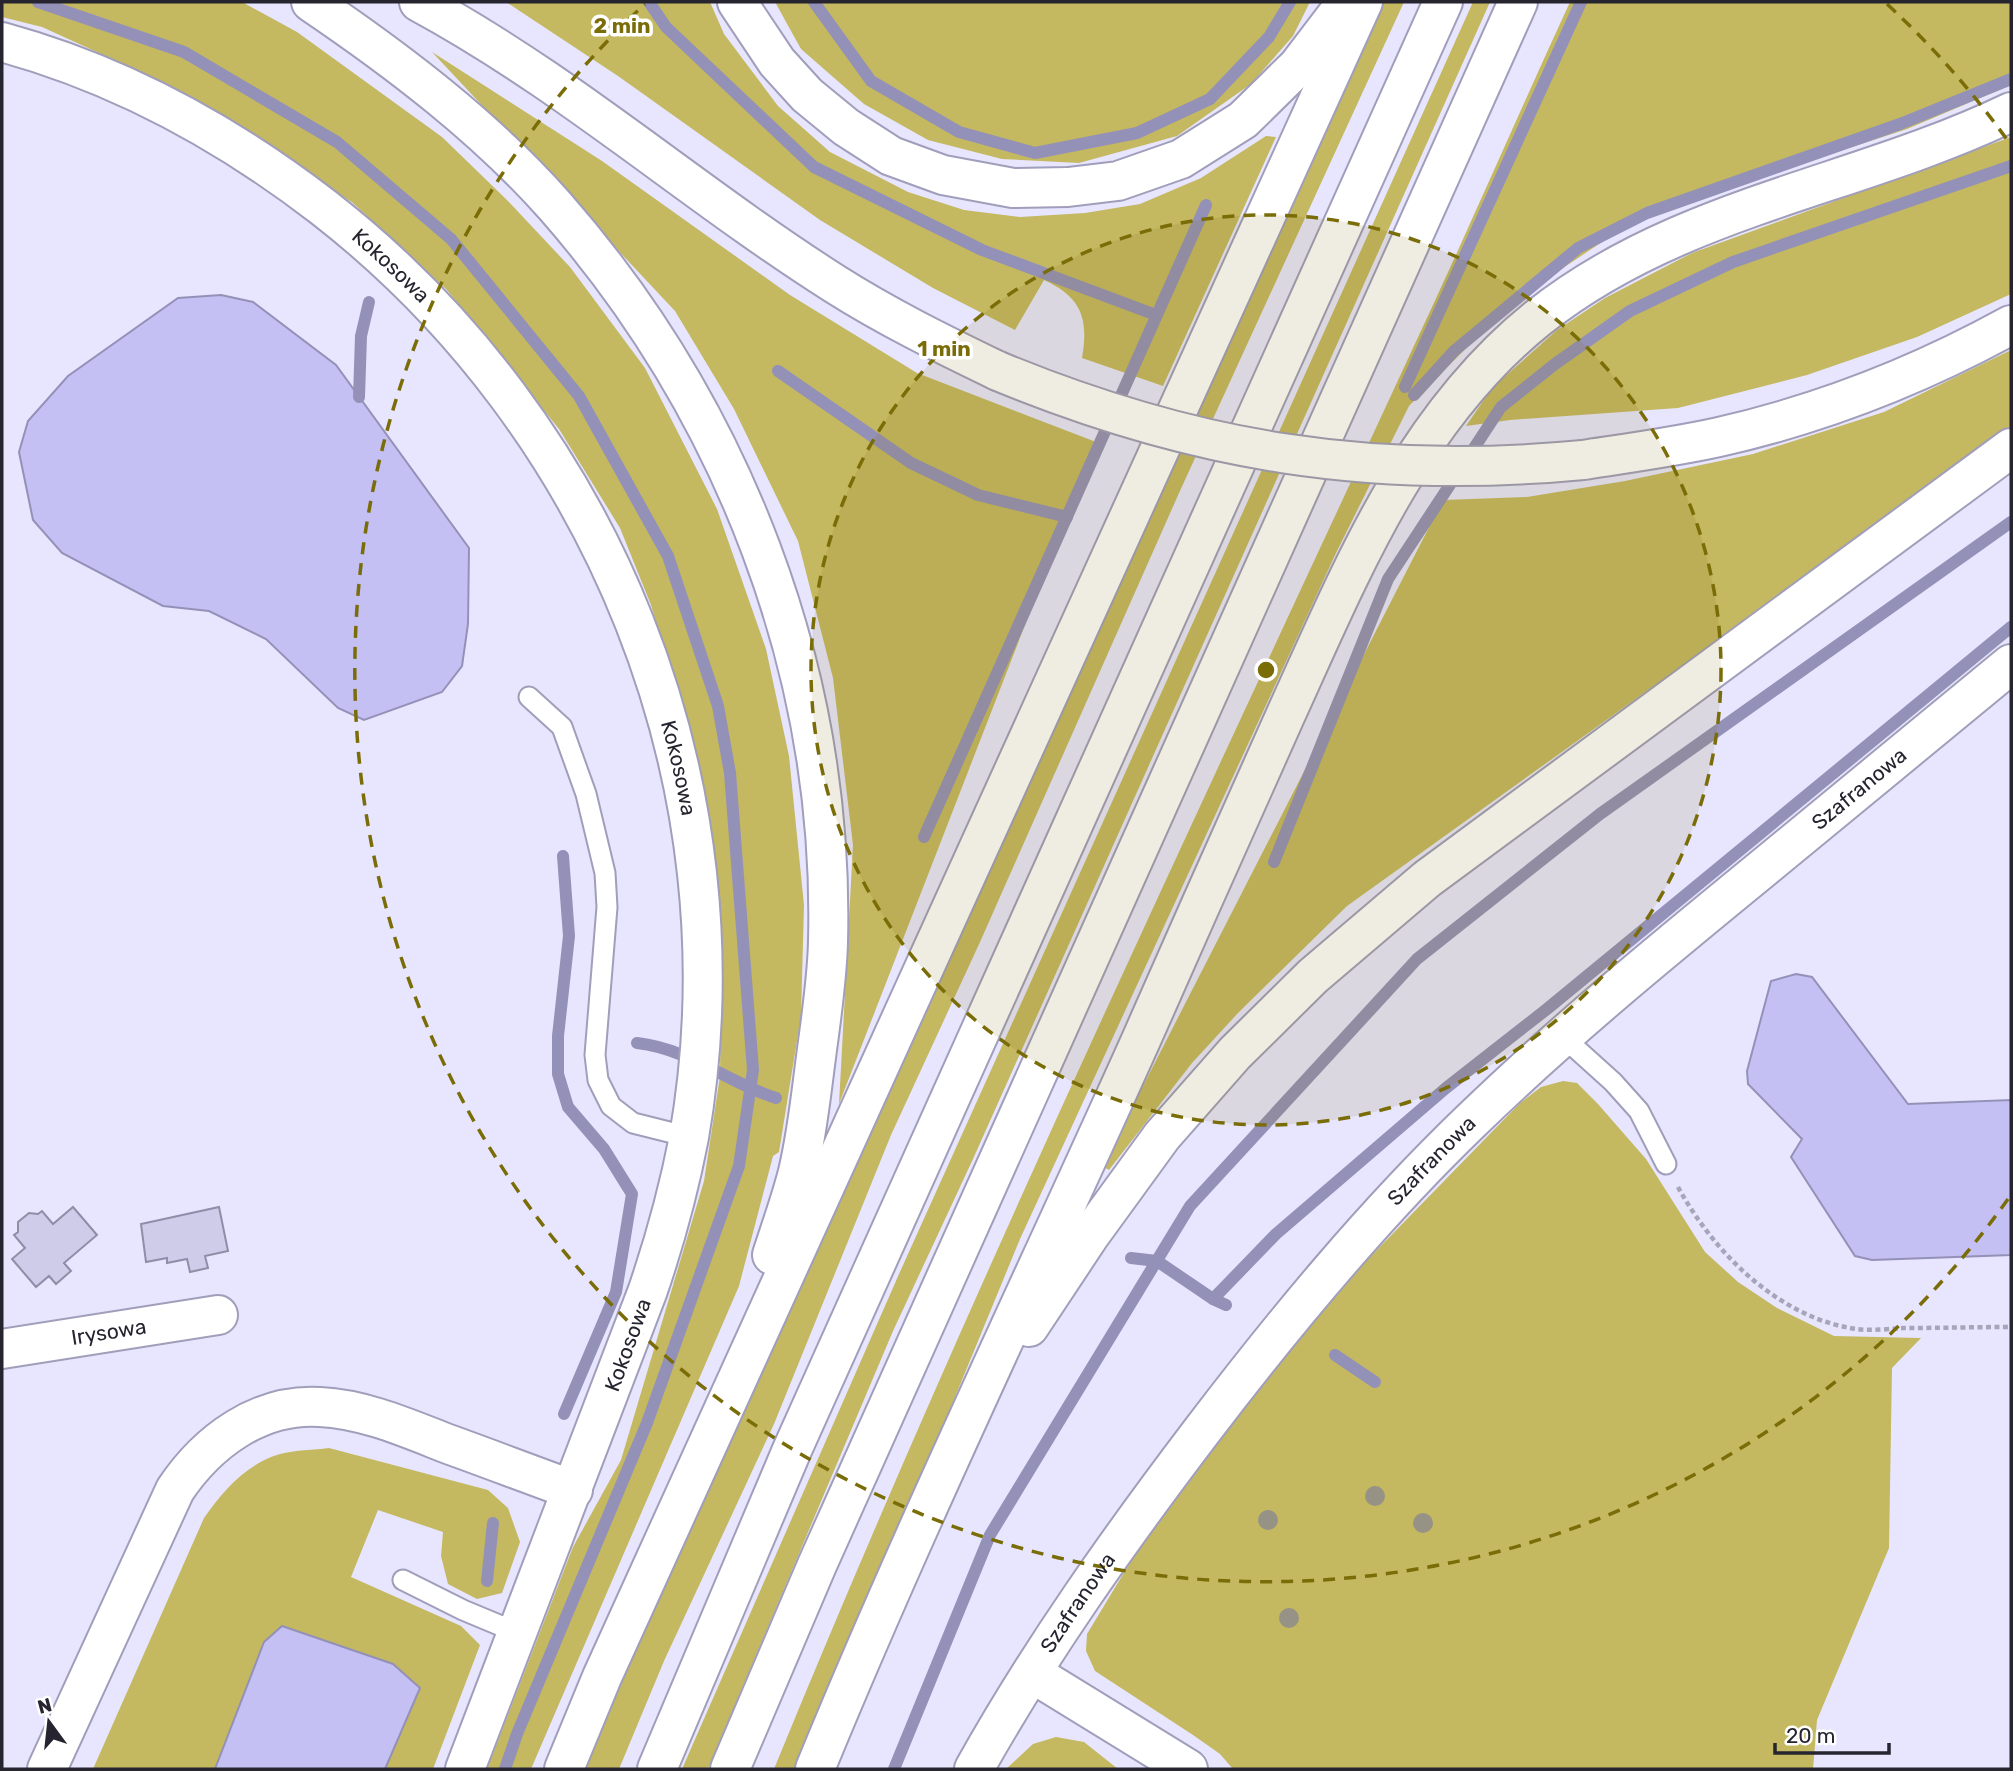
<svg xmlns="http://www.w3.org/2000/svg" width="2013" height="1771" font-family="Rubik,sans-serif">
  <rect width="100%" height="100%" fill="#e7e6fe"/>
  <!-- green -->
  <g fill="#c4b861">
    <polygon points="2,2 242,2 297,32 442,137 507,200 570,267 645,368 717,509 766,649 789,756 804,905 801,1016 779,1152 773,1156 739,1286 531,1769 487,1769 573,1547 621,1460 704,1181 720,1076 721,979 720,917 699,765 651,605 620,528 559,429 446,289 353,203 205,107 121,63 42,27 2,17"/>
    <path d="M506 2H710L724 34 778 106 830 152 908 192 964 210 1020 217 1085 213 1140 204 1201 178 1266 136 1276 137 1163 386 1082 358C1089 318 1081 297 1044 280L1015 330 933 288 820 220 618 76Z"/>
    <polygon points="775,2 1310,2 1293,36 1251,84 1177,136 1079,163 1002,159 928,140 864,104 801,49"/>
    <polygon points="1377,2 1404,2 1179,493 980,942 891,1135 774,1424 664,1661 619,1769 584,1769 597,1734"/>
    <polygon points="1473,2 1490,2 973,1159 893,1331 708,1769 682,1769 899,1274"/>
    <path d="M1570 2H2011V85L1907 129 1696 198 1629 224 1560 270 1485 329 1409 406 1336 553 1020 1239 802 1769H774C971 1288 1195 819 1413 348 1467 233 1517 117 1570 2Z"/>
    <polygon points="432,52 602,161 790,295 917,373 1096,442 839,1104 853,845 833,678 798,541 734,409 675,311"/>
    <polygon points="2011,137 2011,294 1917,337 1807,375 1678,408 1510,420 1466,426 1492,388 1557,330 1605,298 1692,253"/>
    <polygon points="2011,350 2011,430 1347,906 1238,1013 1192,1063 1109,1170 1102,1166 1443,500 1527,497 1625,481 1753,454 1884,412"/>
    <polygon points="1563,1081 1577,1083 1598,1104 1646,1159 1705,1252 1738,1282 1777,1308 1834,1336 1921,1338 1892,1368 1889,1548 1817,1720 1813,1769 1233,1769 1220,1754 1193,1735 1095,1671 1086,1651 1087,1634 1134,1556 1225,1434 1302,1336 1369,1258 1520,1103 1541,1087"/>
    <path d="M329 1448 488 1490 508 1508 520 1542 502 1593 477 1599 448 1584 441 1556 443 1532 378 1510 351 1577 461 1626 480 1645 433 1769H385L419 1688 264 1642 215 1769H93L204 1518C223 1491 246 1464 280 1454 295 1450 314 1450 329 1448Z"/>
    <polygon points="1056,1737 1084,1742 1118,1769 1006,1769 1033,1744"/>
  </g>
  <!-- water -->
  <g fill="#c4c0f3" stroke="#9491b8" stroke-width="2">
    <polygon points="221,295 253,302 336,365 469,548 468,624 462,666 442,692 364,720 338,708 266,639 209,611 163,606 62,553 33,520 19,452 28,421 68,376 178,298"/>
    <polygon points="1796,974 1812,977 1908,1104 2011,1100 2011,1255 1872,1260 1855,1256 1791,1157 1802,1139 1748,1084 1747,1071 1771,981"/>
    <polygon points="282,1626 393,1664 420,1688 385,1769 215,1769 264,1642"/>
  </g>
  <g fill="none" stroke-linecap="round" stroke-linejoin="round">
    <!-- stream -->
    <g stroke="#9491b8" stroke-width="12">
      <polyline points="38,2 184,52 337,142 451,239 579,396 668,556 718,706 730,773 753,1070 739,1166 647,1423 517,1734 505,1769"/>
      <polyline points="649,2 666,27 814,167 982,250 1156,315"/>
      <polyline points="814,2 871,81 959,132 1035,153 1137,133 1210,99 1269,37 1290,2"/>
      <polyline points="778,371 911,463 978,495 1067,517"/>
      <polyline points="1405,387 1581,2"/>
      <polyline points="1414,395 1454,351 1578,248 1647,213 1900,124 2011,79"/>
      <polyline points="359,397 361,336 369,302"/>
      <polyline points="924,837 1206,205"/>
      <polyline points="563,856 569,936 558,1036 558,1074 568,1107 604,1149 632,1194 616,1292 564,1414"/>
      <polyline points="1274,862 1388,579 1501,407 1555,364 1630,311 1733,262 2011,166"/>
      <path d="M637 1043C690 1049 728 1083 776 1098"/>
      <polyline points="1131,1258 1157,1261 1213,1299 1226,1305"/>
      <polyline points="1213,1299 1276,1234 1446,1088 1547,1009 2011,627"/>
      <polyline points="1335,1355 1375,1382"/>
      <polyline points="487,1581 493,1523"/>
      <polyline points="894,1769 990,1535 1190,1206 1417,959 1600,814 2011,522"/>
    </g>
  </g>
  <!-- building -->
  <g fill="#cecce9" stroke="#8f8da8" stroke-width="2">
    <polygon points="73,1207 97,1235 64,1263 71,1271 56,1284 49,1276 36,1287 12,1259 25,1248 14,1235 18,1232 18,1222 29,1213 38,1214 42,1211 53,1224"/>
    <polygon points="219,1207 228,1251 205,1256 208,1268 190,1272 187,1259 167,1263 167,1258 146,1262 141,1224"/>
  </g>
  <g fill="none" stroke-linecap="round" stroke-linejoin="round">
    <!-- service casing -->
    <g stroke="#a09eba" stroke-width="23">
      <g id="service">
        <polyline points="529,697 562,727 586,794 605,873 607,907 595,1055 598,1080 611,1106 633,1123 689,1137"/>
        <polyline points="1562,1036 1613,1082 1639,1111 1666,1164"/>
        <polyline points="403,1580 463,1610 518,1633"/>
      </g>
    </g>
    <!-- minor casing -->
    <g stroke="#a09eba" stroke-width="42">
      <g id="minor">
        <path id="s1" d="M2 1349 218 1315"/>
        <polyline points="1032,1673 1188,1769"/>
        <path d="M47 1769 175 1490C207 1442 259 1403 320 1407 364 1409 407 1428 448 1444 490 1459 531 1475 573 1490"/>
        <path id="s2" d="M974 1769C1040 1651 1119 1540 1201 1432 1284 1323 1373 1215 1472 1120 1564 1031 1663 950 1762 869 1845 801 1928 732 2011 664"/>
      </g>
    </g>
    <!-- tertiary casing -->
    <g stroke="#a09eba" stroke-width="42">
      <g id="tertiary">
        <path id="s3" d="M2 42C119 74 227 133 323 207 604 425 750 785 689 1137 679 1189 665 1240 648 1290L465 1769"/>
      </g>
    </g>
    <!-- secondary casing -->
    <g stroke="#a09eba" stroke-width="42">
      <g id="secondary">
        <polyline points="657,1769 792,1450 1443,2"/>
        <polyline points="730,1769 817,1565 1518,2"/>
      </g>
    </g>
    <!-- motorway casing -->
    <g stroke="#a09eba" stroke-width="42">
      <g id="motorway">
        <path d="M311 2C398 61 485 127 555 206 733 409 835 671 828 942 827 981 821 1019 816 1057 811 1095 807 1135 798 1172 791 1200 781 1227 772 1255"/>
        <path d="M419 2C567 82 693 194 835 284 887 317 942 344 998 371"/>
        <polyline points="737,2 777,62 807,95 846,127 891,156 943,175 1013,188 1068,187 1118,181 1181,159 1243,120 1298,66 1346,3"/>
        <path d="M1583 460C1629 453 1674 447 1719 437 1821 414 1920 375 2011 325"/>
        <polyline points="1029,1327 1090,1235 1162,1136 1235,1053 1313,976 1427,879 2011,448"/>
        <polyline points="564,1769 602,1677 1363,2"/>
        <path d="M815 1769C916 1523 1032 1283 1141 1040 1189 931 1237 823 1286 714 1351 571 1412 419 1538 318 1677 207 1855 187 2011 112"/>
      </g>
    </g>
    <!-- path -->
    <path stroke="#a6a5b9" stroke-width="4.5" stroke-dasharray="5 3.5" stroke-linecap="butt" d="M1678 1187C1714 1253 1779 1318 1856 1329 1871 1331 1889 1329 1904 1328 1940 1328 1976 1327 2011 1327"/>
    <!-- service -->
    <use href="#service" stroke="#fff" stroke-width="19"/>
    <!-- minor -->
    <use href="#minor" stroke="#fff" stroke-width="38"/>
    <!-- tertiary -->
    <use href="#tertiary" stroke="#fff" stroke-width="38"/>
    <!-- secondary -->
    <use href="#secondary" stroke="#fff" stroke-width="38"/>
    <!-- motorway -->
    <use href="#motorway" stroke="#fff" stroke-width="38"/>
    <!-- motorway-bridge casing -->
    <g stroke="#a09eba" stroke-width="42" stroke-linecap="butt">
      <path id="motorway-bridge" d="M998 371C1194 452 1371 480 1583 460"/>
    </g>
    <!-- motorway-bridge -->
    <use href="#motorway-bridge" stroke="#fff" stroke-width="38"/>
  </g>
  <!-- trees -->
  <g fill="#969286">
    <circle cx="1375" cy="1496" r="10"/>
    <circle cx="1268" cy="1520" r="10"/>
    <circle cx="1423" cy="1523" r="10"/>
    <circle cx="1289" cy="1618" r="10"/>
  </g>
  <!-- distance rings -->
  <circle cx="1266" cy="670" r="455" fill="#7a6d08" fill-opacity=".12"/>
  <g fill="none" stroke="#7a6d08" stroke-width="3.5" stroke-dasharray="12 9">
    <circle cx="1266" cy="670" r="455"/>
    <path d="M2008 1199A911 911 0 1 1 645 4M1887 4A911 911 0 0 1 2008 141"/>
  </g>
  <g text-anchor="middle" stroke-width="7" stroke-linejoin="round" paint-order="stroke">
    <!-- street labels -->
    <g font-size="21" fill="#25242f" stroke="#fff">
      <text dy="7" stroke="none"><textPath href="#s3" startOffset="453">Kokosowa</textPath></text>
      <text dy="7" stroke="none"><textPath href="#s3" startOffset="1041">Kokosowa</textPath></text>
      <text dy="7" stroke="none"><textPath href="#s2" startOffset="1330">Szafranowa</textPath></text>
      <text dy="7" stroke="none"><textPath href="#s2" startOffset="763">Szafranowa</textPath></text>
      <text dy="7" stroke="none"><textPath href="#s1" startOffset="108">Irysowa</textPath></text>
      <text transform="translate(628 1345) rotate(-70)" y="7">Kokosowa</text>
      <text dy="7" stroke="none"><textPath href="#s2" startOffset="196">Szafranowa</textPath></text>
    </g>
  </g>
  <circle cx="1266" cy="670" r="10" fill="#7a6d08" stroke="#fff" stroke-width="3.5"/>
  <g font-size="21" text-anchor="middle" font-weight="bold" fill="#7a6d08" stroke="#fff" stroke-width="7" stroke-linejoin="round" paint-order="stroke">
    <text x="622" y="33">2 min</text>
    <text x="944" y="356">1 min</text>
  </g>
  <!-- border -->
  <rect width="2013" height="1771" fill="none" stroke="#25242f" stroke-width="7"/>
  <!-- north arrow -->
  <g transform="translate(49 1722) rotate(345)" stroke="#ffffff" stroke-width="5" paint-order="stroke">
  <path d="M0-5L12 26L0 18L-12 26Z" fill="#25242f"/>
  <text y="-10" font-size="19" font-weight="bold" text-anchor="middle" fill="#25242f">N</text>
  </g>
  <!-- scale -->
  <path d="M1775 1743v10h114v-10" fill="none" stroke="#25242f" stroke-width="3.5"/>
  <text x="1786" y="1743" font-size="21" fill="#25242f" stroke="#ffffff" stroke-width="5" paint-order="stroke">20 m</text>
</svg>
